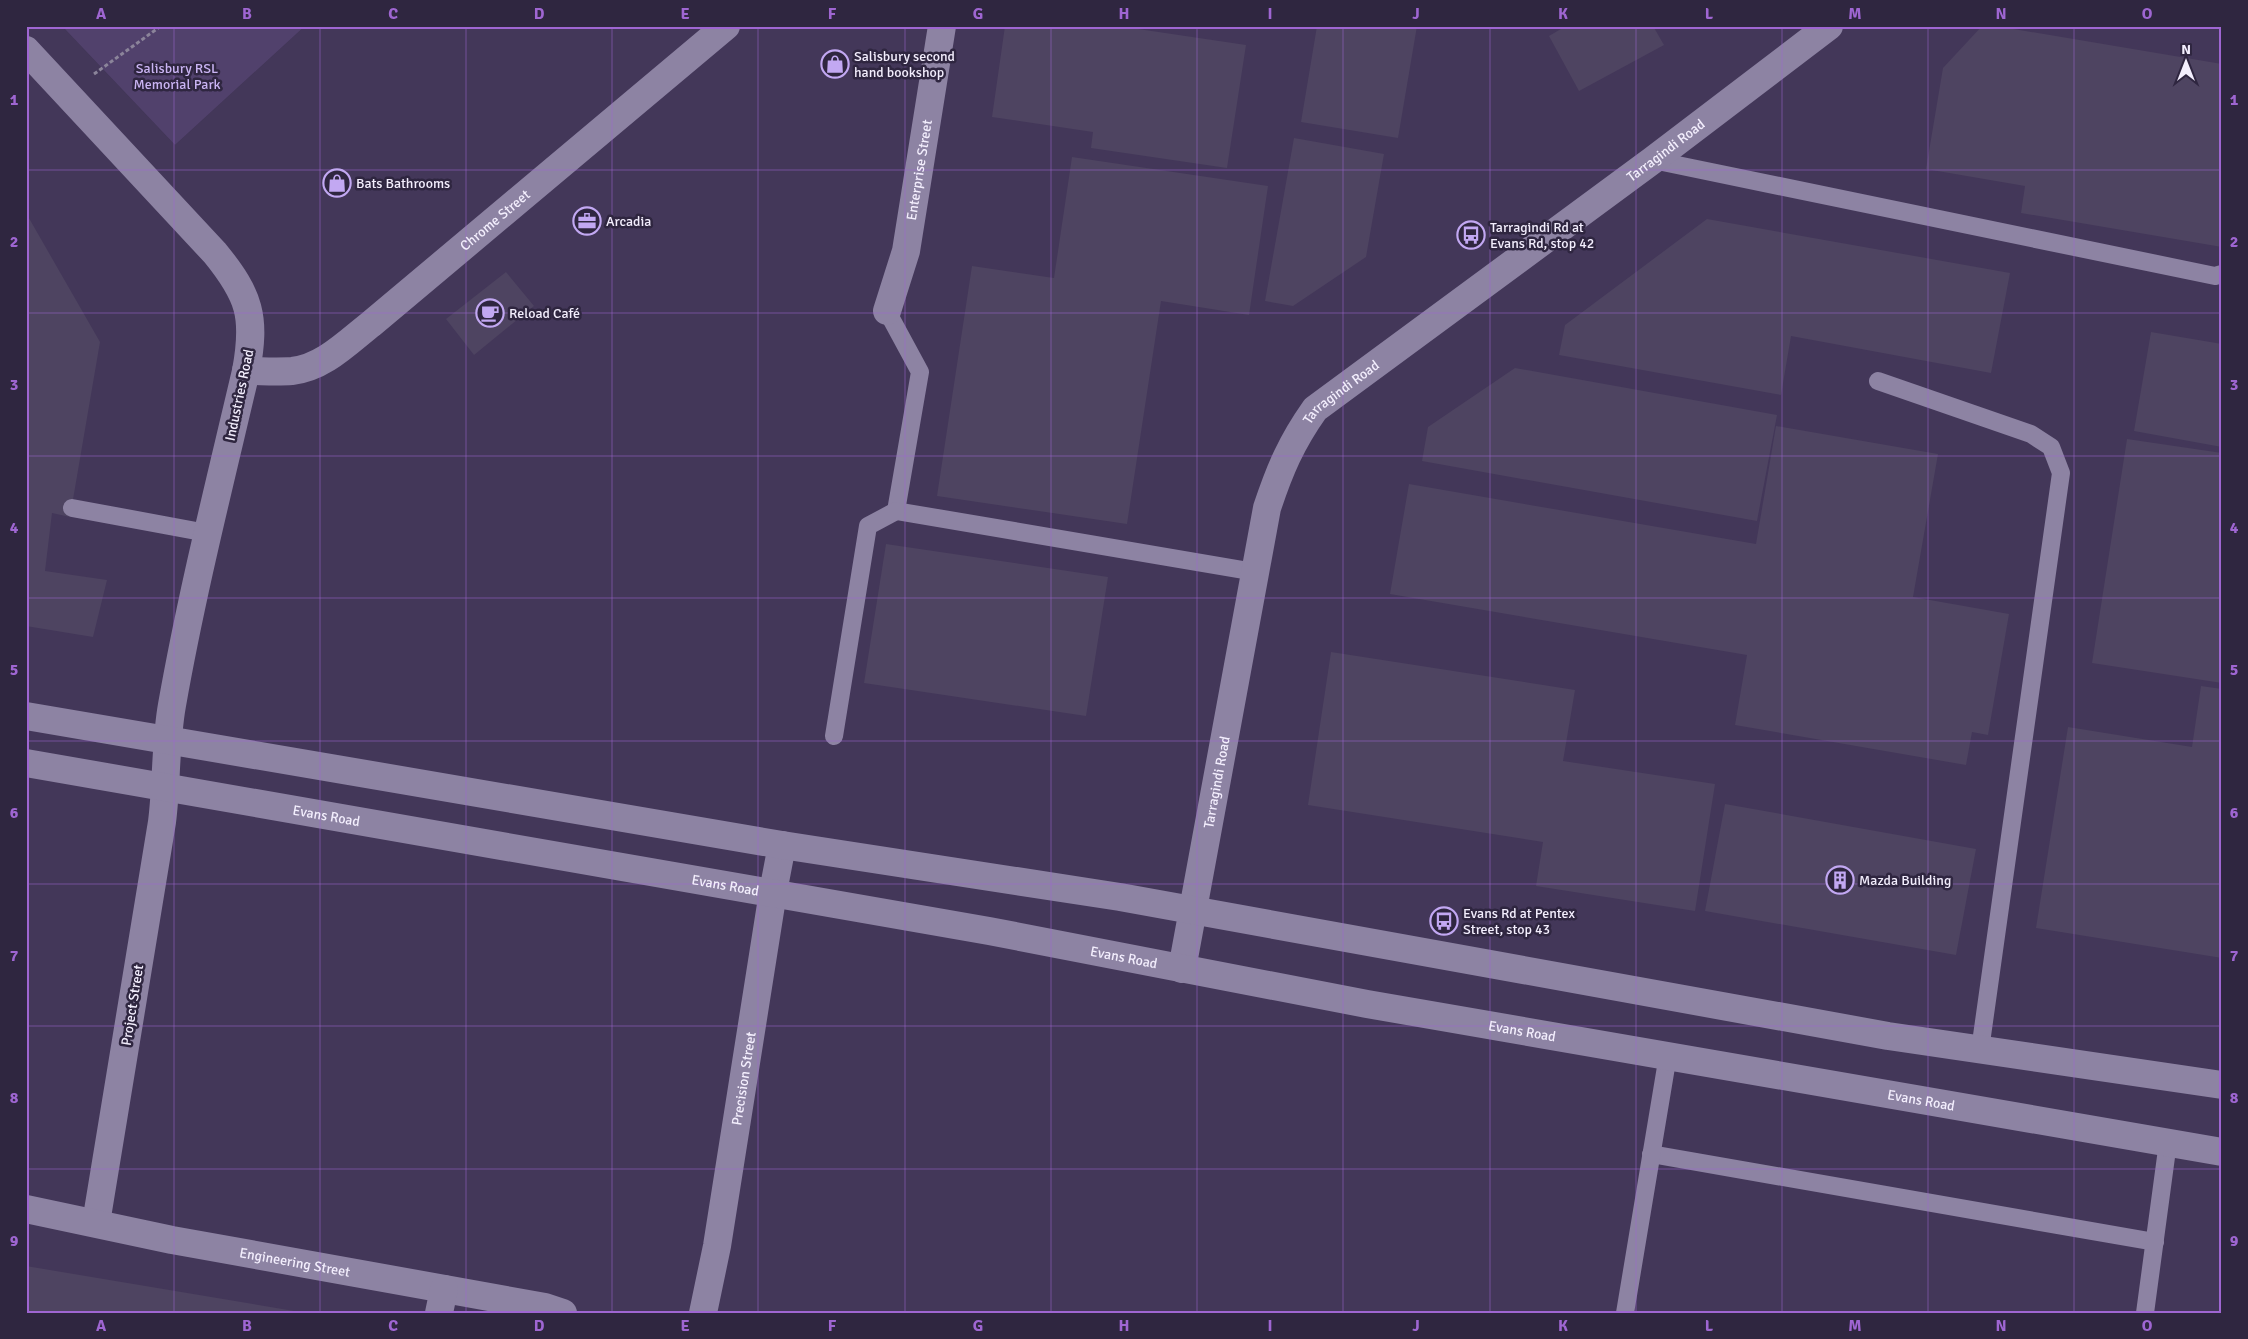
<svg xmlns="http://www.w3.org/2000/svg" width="2248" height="1339" font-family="Signika,sans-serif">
  <rect width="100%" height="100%" fill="#39304b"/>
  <!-- built -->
  <polygon fill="#433759" points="26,26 62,26 175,145 305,26 2222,26 2222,1313 26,1313"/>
  <!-- green -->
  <polygon fill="#51416c" points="62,26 305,26 175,145"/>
  <!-- building -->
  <g fill="#4e4461">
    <polygon points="1005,26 1118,26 1246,45 1227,168 1091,148 1093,132 992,117"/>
    <polygon points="1317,26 1417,26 1398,138 1301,122"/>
    <polygon points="1566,26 1653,26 1664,45 1579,91 1549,36"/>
    <polygon points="1982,26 1996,26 2222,64 2222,247 2021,213 2025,186 1926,169 1943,68"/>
    <polygon points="1294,138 1384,154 1366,257 1293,306 1265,301"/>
    <polygon points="1072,157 1268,186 1249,315 1161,301 1127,524 937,496 972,266 1054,278"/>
    <polygon points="26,213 100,342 70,517 52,513 45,571 107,580 93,637 26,626"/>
    <polygon points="1707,219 2010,273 1991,373 1791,336 1781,395 1559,355 1565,325"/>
    <polygon points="506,272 534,306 474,355 446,319"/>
    <polygon points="2151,332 2222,344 2222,447 2134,431"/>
    <polygon points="1515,368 1777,415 1757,521 1422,461 1428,427"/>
    <polygon points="1776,426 1938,454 1913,597 2009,614 1988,735 1972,732 1966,765 1735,725 1747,655 1390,594 1409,484 1756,544"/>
    <polygon points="2127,439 2222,453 2222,683 2092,663"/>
    <polygon points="886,544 1108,577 1086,716 864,683"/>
    <polygon points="1331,652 1575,690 1563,761 1715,784 1695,911 1536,886 1543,842 1308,805"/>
    <polygon points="2201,686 2222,689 2222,958 2036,928 2068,727 2192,747"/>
    <polygon points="1725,804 1976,849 1956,955 1705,911"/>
    <polygon points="26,1266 300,1312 300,1313 26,1313"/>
  </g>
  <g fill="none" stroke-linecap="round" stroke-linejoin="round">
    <!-- path -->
    <polyline stroke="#8b849a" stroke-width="3" stroke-dasharray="4 2.5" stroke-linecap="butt" points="94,74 161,26"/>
    <!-- service -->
    <g stroke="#8d83a3" stroke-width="18">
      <polyline points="1653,160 2215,276 2222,274"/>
      <polyline points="887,311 920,372 896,511 1255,572"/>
      <polyline points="1878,381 2031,434 2051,447 2061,473 1980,1050"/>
      <polyline points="72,508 207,533"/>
      <polyline points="834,736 868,526 896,511"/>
      <polyline points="1651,1154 2155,1242"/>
      <polyline points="1625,1313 1668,1055"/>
      <polyline points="2145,1313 2168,1142"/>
    </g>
    <!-- minor -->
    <g stroke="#8d83a3" stroke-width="28">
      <path d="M26 50 215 253C250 296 256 317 246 371 220 482 192 592 172 705 165 744 167 783 162 822L96 1223"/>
      <path id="s1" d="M887 311 906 251 942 26"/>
      <path id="s2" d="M246 371C261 371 277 372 292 371 323 368 348 342 371 324L726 26"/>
      <path id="s3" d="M26 1209 172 1240 545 1307 563 1313"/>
      <polyline points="439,1313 444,1289"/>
      <path id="s4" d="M703 1313 717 1246 773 892 782 845"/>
    </g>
    <!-- tertiary -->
    <path stroke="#8d83a3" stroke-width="28" id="s5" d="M1182 969 1267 508C1280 469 1291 443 1315 409L1653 160 1829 26"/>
    <!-- secondary -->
    <g stroke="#8d83a3" stroke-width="28">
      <polyline points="26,716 782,845 1120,897 1888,1036 2222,1085"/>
      <path id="s6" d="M26 763 989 931 1367 1004 2222 1152"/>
    </g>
  </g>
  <!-- grid -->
  <path fill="none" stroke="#9f66d2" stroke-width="1" stroke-opacity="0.55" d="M174 26V1313M320 26V1313M466 26V1313M612 26V1313M758 26V1313M905 26V1313M1051 26V1313M1197 26V1313M1343 26V1313M1490 26V1313M1636 26V1313M1782 26V1313M1928 26V1313M2074 26V1313M26 170H2222M26 313H2222M26 456H2222M26 598H2222M26 741H2222M26 884H2222M26 1026H2222M26 1169H2222"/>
  <!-- icons -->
  <defs>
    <g id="shop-ring" transform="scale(1.4375)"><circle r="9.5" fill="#2f2640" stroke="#c2a8f2" stroke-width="1.5"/><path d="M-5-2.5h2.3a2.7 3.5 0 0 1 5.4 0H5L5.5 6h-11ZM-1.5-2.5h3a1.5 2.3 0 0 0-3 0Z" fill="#c2a8f2"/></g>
    <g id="office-ring" transform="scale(1.4375)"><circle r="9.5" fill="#2f2640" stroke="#c2a8f2" stroke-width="1.5"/><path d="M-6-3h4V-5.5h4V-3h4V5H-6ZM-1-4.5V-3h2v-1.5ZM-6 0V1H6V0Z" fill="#c2a8f2"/></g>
    <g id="bus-ring" transform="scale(1.4375)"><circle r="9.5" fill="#2f2640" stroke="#c2a8f2" stroke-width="1.5"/><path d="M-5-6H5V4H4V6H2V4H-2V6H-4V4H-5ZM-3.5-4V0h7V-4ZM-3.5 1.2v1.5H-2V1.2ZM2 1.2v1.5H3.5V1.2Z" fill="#c2a8f2"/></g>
    <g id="cafe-ring" transform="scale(1.4375)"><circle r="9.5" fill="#2f2640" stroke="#c2a8f2" stroke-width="1.5"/><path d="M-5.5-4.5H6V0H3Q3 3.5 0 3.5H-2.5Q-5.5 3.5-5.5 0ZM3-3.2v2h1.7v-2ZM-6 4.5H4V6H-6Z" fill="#c2a8f2"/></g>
    <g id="building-ring" transform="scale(1.4375)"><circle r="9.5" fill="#2f2640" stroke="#c2a8f2" stroke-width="1.5"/><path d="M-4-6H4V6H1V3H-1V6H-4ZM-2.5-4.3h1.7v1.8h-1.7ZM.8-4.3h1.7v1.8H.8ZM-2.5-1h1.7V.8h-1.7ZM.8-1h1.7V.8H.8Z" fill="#c2a8f2"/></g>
  </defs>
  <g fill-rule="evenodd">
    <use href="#shop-ring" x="835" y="64"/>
    <use href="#shop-ring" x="337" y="183"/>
    <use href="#office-ring" x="587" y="221"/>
    <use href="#bus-ring" x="1471" y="235"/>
    <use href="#cafe-ring" x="490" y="313"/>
    <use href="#building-ring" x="1840" y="880"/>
    <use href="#bus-ring" x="1444" y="921"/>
  </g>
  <g text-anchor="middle" stroke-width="5" stroke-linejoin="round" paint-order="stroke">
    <!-- poi labels -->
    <g font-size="14" fill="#f3eefd" stroke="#2f2640" text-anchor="start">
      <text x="854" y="61">Salisbury second<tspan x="854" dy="16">hand bookshop</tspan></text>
      <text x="356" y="188">Bats Bathrooms</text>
      <text x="606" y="226">Arcadia</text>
      <text x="1490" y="232">Tarragindi Rd at<tspan x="1490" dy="16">Evans Rd, stop 42</tspan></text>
      <text x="509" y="318">Reload Café</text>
      <text x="1859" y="885">Mazda Building</text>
      <text x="1463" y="918">Evans Rd at Pentex<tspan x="1463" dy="16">Street, stop 43</tspan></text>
    </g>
    <!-- park labels -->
    <g font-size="14" fill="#cab4f3" stroke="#2f2640">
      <text x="177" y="73">Salisbury RSL<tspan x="177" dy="16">Memorial Park</tspan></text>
    </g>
    <!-- street labels -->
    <g font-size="14" fill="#f3eefd" stroke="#2f2640">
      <text dy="5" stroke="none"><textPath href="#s5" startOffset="1015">Tarragindi Road</textPath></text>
      <text dy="5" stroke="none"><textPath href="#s1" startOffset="145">Enterprise Street</textPath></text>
      <text dy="5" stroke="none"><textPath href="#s2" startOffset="301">Chrome Street</textPath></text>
      <text dy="5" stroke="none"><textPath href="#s5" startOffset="610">Tarragindi Road</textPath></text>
      <text transform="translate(239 395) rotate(-78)" y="5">Industries Road</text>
      <text dy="5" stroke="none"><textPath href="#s5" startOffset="190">Tarragindi Road</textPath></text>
      <text dy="5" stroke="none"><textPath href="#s6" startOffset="305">Evans Road</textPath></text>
      <text dy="5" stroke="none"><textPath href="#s6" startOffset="710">Evans Road</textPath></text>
      <text dy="5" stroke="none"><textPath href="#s6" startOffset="1115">Evans Road</textPath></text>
      <text transform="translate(132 1005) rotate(-81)" y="5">Project Street</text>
      <text dy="5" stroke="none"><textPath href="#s6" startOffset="1520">Evans Road</textPath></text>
      <text dy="5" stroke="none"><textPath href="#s4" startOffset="238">Precision Street</textPath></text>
      <text dy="5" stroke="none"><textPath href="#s6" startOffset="1925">Evans Road</textPath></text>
      <text dy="5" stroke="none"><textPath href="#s3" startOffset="274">Engineering Street</textPath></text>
    </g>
  </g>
  <!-- border -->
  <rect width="2248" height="1339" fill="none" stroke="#2f2640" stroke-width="55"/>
  <!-- north arrow -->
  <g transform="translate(2186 62)" stroke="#2f2640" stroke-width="4" paint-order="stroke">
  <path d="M0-4L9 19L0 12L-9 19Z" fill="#f3eefd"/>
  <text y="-8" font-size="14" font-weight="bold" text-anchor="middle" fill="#f3eefd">N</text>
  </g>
  <rect x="28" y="28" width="2192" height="1284" fill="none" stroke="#9f66d2" stroke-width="2"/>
  <g font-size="16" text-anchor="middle" font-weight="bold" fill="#9f66d2">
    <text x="101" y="19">A</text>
    <text x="247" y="19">B</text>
    <text x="393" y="19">C</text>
    <text x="539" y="19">D</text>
    <text x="685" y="19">E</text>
    <text x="832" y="19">F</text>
    <text x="978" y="19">G</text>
    <text x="1124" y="19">H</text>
    <text x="1270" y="19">I</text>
    <text x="1416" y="19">J</text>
    <text x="1563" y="19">K</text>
    <text x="1709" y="19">L</text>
    <text x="1855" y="19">M</text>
    <text x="2001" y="19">N</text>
    <text x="2147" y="19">O</text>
    <text x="14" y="105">1</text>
    <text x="2234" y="105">1</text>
    <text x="14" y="247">2</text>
    <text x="2234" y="247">2</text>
    <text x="14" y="390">3</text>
    <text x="2234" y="390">3</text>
    <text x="14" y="533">4</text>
    <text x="2234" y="533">4</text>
    <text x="14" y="675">5</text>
    <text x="2234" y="675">5</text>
    <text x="14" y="818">6</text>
    <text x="2234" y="818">6</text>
    <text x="14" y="961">7</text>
    <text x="2234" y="961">7</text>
    <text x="14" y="1103">8</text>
    <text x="2234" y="1103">8</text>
    <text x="14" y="1246">9</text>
    <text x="2234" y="1246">9</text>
    <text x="101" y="1331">A</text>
    <text x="247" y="1331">B</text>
    <text x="393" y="1331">C</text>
    <text x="539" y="1331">D</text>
    <text x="685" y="1331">E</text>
    <text x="832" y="1331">F</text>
    <text x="978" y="1331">G</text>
    <text x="1124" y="1331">H</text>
    <text x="1270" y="1331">I</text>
    <text x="1416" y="1331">J</text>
    <text x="1563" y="1331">K</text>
    <text x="1709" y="1331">L</text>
    <text x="1855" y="1331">M</text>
    <text x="2001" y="1331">N</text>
    <text x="2147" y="1331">O</text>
  </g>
</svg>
